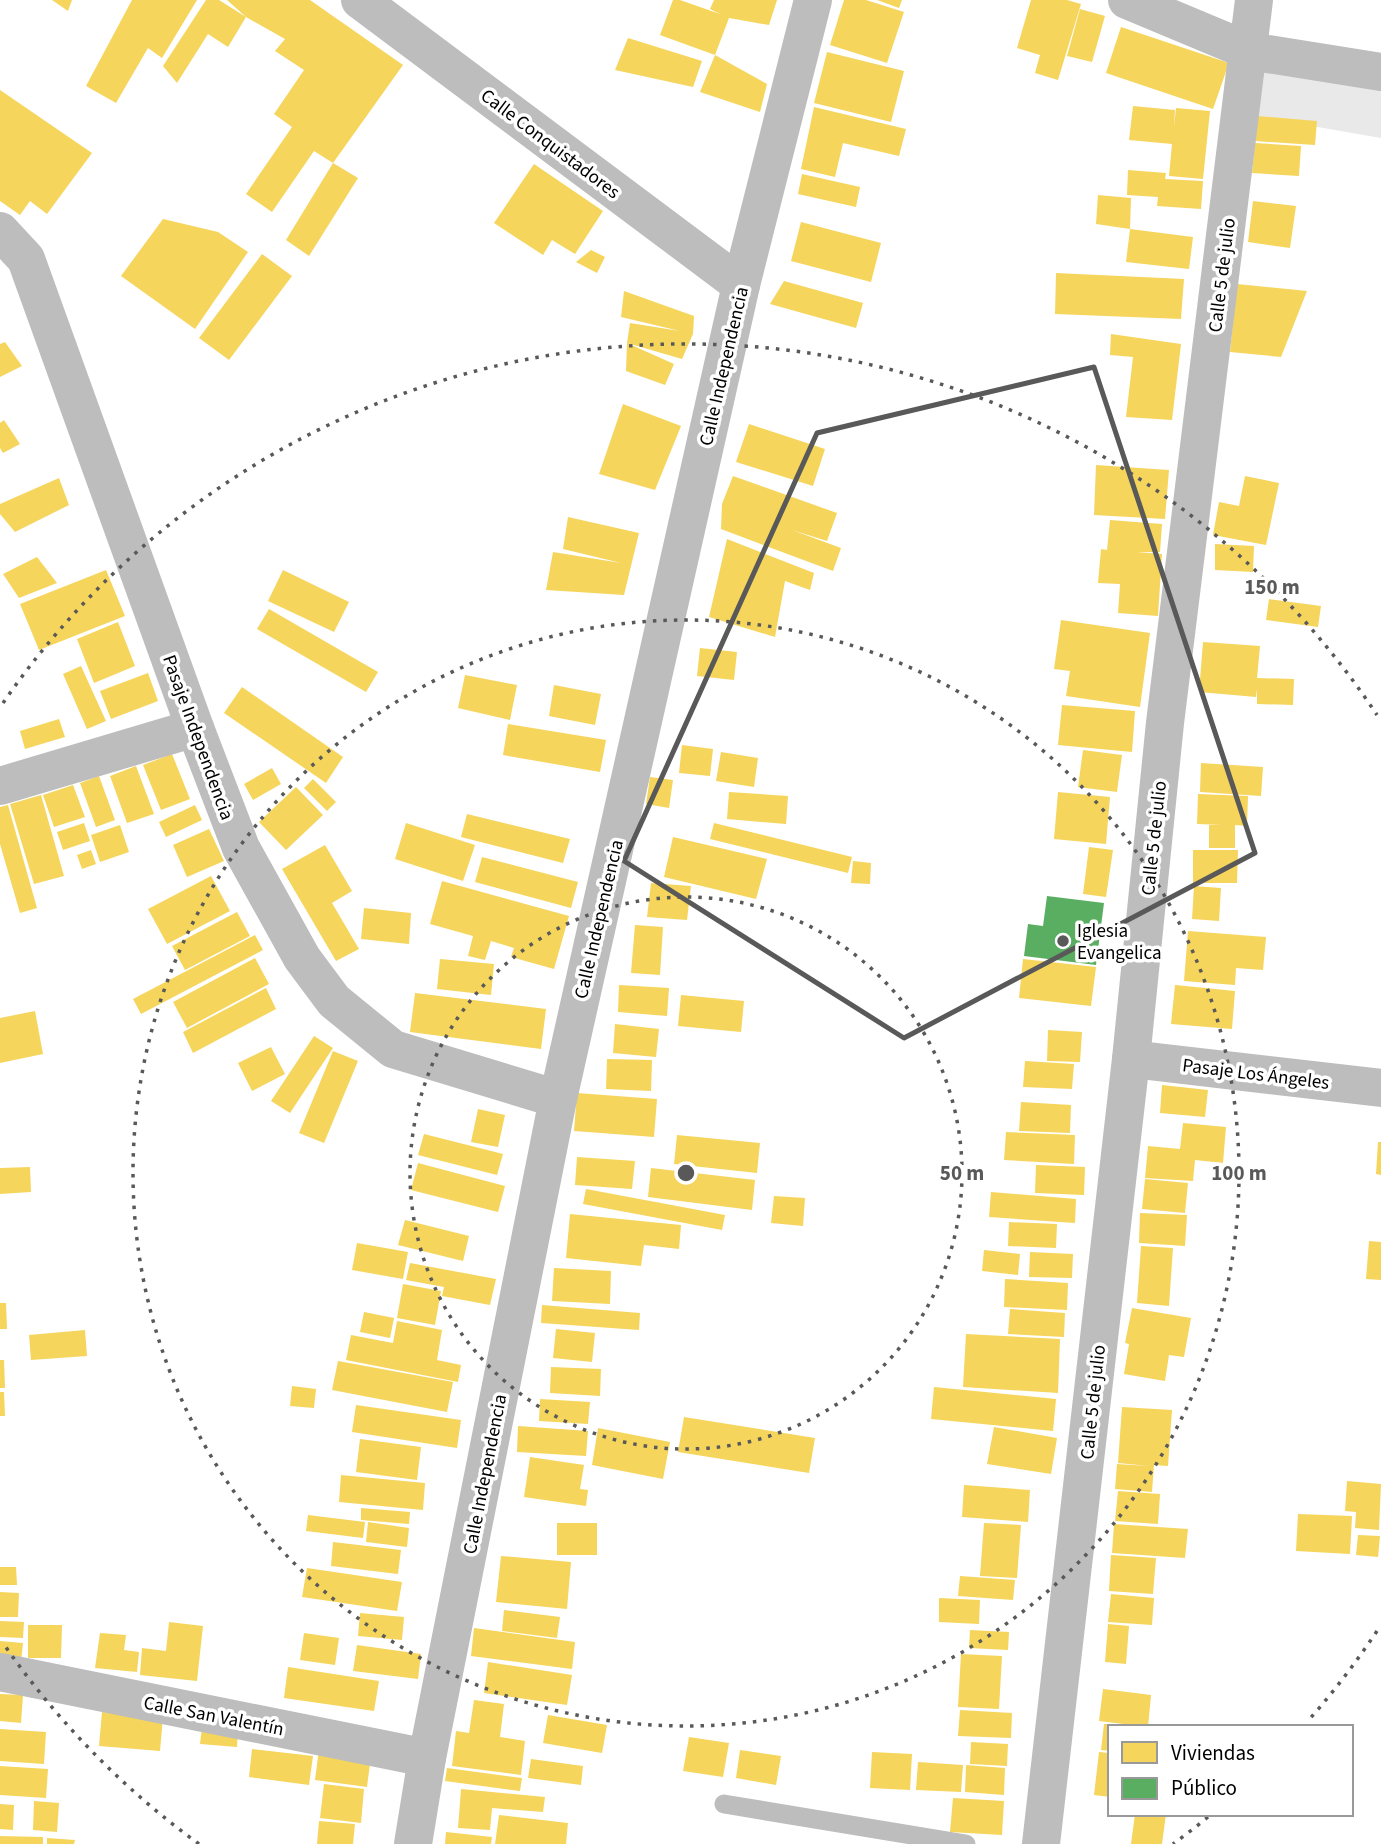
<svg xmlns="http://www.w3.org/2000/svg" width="1381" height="1844" font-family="'Source Sans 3',sans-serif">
  <rect width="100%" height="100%" fill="#fff"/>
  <!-- green -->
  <polygon fill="#e9e9e9" points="1261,55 1381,75 1381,138 1249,115"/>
  <!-- homes -->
  <g fill="#f6d55c">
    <polygon points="52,0 72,0 68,11"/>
    <polygon points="132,0 197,0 162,58 148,48 116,103 86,86"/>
    <polygon points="206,0 219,0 246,17 227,0 310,0 403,65 333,163 314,151 272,212 246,194 292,127 274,114 304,70 275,51 285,39 246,17 228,47 208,34 177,83 163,66"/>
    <polygon points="673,0 680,0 720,14 710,9 714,0 777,0 769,25 729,18 715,55 660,35"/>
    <polygon points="844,0 866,0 904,12 887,63 830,45"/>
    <polygon points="877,0 902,0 899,8"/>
    <polygon points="1031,0 1067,0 1081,4 1058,80 1035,73 1040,55 1017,48"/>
    <polygon points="1080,9 1105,16 1092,62 1067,56"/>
    <polygon points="1121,27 1229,63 1213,109 1106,73"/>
    <polygon points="628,38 702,61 693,87 615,70"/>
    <polygon points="827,52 904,71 891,122 814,103"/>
    <polygon points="715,55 767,84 760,112 700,92"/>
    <polygon points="0,90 92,153 47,214 30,201 20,215 0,201"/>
    <polygon points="1133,106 1175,110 1174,127 1176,108 1210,111 1203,179 1169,176 1172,144 1129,140"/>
    <polygon points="814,107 906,129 899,156 843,143 835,177 801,169"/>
    <polygon points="1257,116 1317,121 1315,145 1255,141"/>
    <polygon points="1255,143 1301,146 1299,176 1252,173"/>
    <polygon points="333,163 358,178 309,256 286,240"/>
    <polygon points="534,164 603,211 575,254 552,240 543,255 494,223"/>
    <polygon points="1128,170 1166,173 1165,179 1203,181 1201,209 1157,206 1158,197 1127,195"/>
    <polygon points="802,174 860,187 856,207 798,194"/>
    <polygon points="1098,195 1131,198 1130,229 1096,224"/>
    <polygon points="1253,201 1296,206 1290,248 1248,242"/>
    <polygon points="163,219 218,232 248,252 195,329 121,276"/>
    <polygon points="801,222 881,243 871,282 791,261"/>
    <polygon points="1130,229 1193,237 1189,269 1126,262"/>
    <polygon points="591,250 605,257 597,273 576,262"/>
    <polygon points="262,254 292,276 229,360 199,338"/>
    <polygon points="1056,273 1184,279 1181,319 1055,314"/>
    <polygon points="784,281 863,303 856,328 770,304"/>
    <polygon points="1237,284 1307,291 1281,357 1230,352"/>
    <polygon points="624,291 694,316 693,334 682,359 627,343 674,364 665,385 626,371 627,343 630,323 680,331 621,317"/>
    <polygon points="1111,334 1181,344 1172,420 1126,417 1133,357 1110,355"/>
    <polygon points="5,342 22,366 0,377 0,344"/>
    <polygon points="623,404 681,426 655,490 599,474"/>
    <polygon points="4,420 20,444 3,453 0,448 0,423"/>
    <polygon points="749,424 825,449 813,486 736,462"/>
    <polygon points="1096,465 1169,470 1165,519 1094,515"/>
    <polygon points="733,476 837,513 827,541 792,530 841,548 833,571 721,529 722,504"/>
    <polygon points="1245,476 1279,483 1266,545 1213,535 1219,502 1239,506"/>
    <polygon points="59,478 69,505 15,532 0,514 0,504"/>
    <polygon points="568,517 639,533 624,595 546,590 553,552 621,563 563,549"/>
    <polygon points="1110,520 1162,524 1160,552 1137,552 1162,554 1158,616 1118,613 1120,584 1098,583 1101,549 1107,550"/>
    <polygon points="727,539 814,573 810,590 785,581 775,637 709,617"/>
    <polygon points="1215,544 1254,546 1253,572 1215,570"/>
    <polygon points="37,557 57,583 19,598 3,574"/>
    <polygon points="106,570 125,616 39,650 20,604"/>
    <polygon points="283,570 349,602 334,632 268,601"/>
    <polygon points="1269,599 1321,606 1318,627 1266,620"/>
    <polygon points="269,609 378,672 366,692 257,629"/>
    <polygon points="1061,620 1150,633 1140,707 1066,696 1070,671 1054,669"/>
    <polygon points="118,622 135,666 94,683 77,639"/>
    <polygon points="1203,642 1260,646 1257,678 1294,679 1293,705 1257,704 1257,689 1256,697 1199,692"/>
    <polygon points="700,648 737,652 734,680 697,676"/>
    <polygon points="81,666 106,721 87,729 63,674"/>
    <polygon points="148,673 158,701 111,719 100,691"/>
    <polygon points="465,675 517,685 510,720 458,708"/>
    <polygon points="554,685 601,694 595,725 549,716"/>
    <polygon points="242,687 343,757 326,783 224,713"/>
    <polygon points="1062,705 1135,711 1132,752 1058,745"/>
    <polygon points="59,719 65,737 25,749 20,731"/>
    <polygon points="508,724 606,740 600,772 503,755"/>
    <polygon points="682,745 713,749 710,776 679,773"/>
    <polygon points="1083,750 1122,755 1117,792 1078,787"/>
    <polygon points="721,752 758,758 754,787 716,781"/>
    <polygon points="172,754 190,799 161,810 143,765"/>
    <polygon points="1201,763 1263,767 1261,796 1200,792"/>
    <polygon points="136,766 154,814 127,823 110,776"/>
    <polygon points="272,768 281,784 253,800 244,784"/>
    <polygon points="99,776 115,820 96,827 80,783"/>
    <polygon points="650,777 673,780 669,808 646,804"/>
    <polygon points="313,779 336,802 327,811 304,788"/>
    <polygon points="73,785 85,817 54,827 43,795"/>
    <polygon points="296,787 323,815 286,850 259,822"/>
    <polygon points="729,792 788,796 786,824 727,819"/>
    <polygon points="1058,792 1110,797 1106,844 1054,839"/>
    <polygon points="1198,794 1248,796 1247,826 1235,825 1235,848 1209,848 1209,825 1222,825 1197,824"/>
    <polygon points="41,795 64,876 34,884 10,804"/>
    <polygon points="8,805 37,908 20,913 0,844 0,807"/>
    <polygon points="195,805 202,820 166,837 159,822"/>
    <polygon points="467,814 570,839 563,863 461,837"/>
    <polygon points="84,823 90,841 63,850 57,832"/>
    <polygon points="406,823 475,845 463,881 395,859"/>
    <polygon points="714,823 852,857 848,873 710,839"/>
    <polygon points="120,825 129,852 100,862 91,835"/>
    <polygon points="209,829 224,861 187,877 173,845"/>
    <polygon points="673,837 767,859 756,899 664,877"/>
    <polygon points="325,845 352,891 332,903 359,949 336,961 282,869"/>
    <polygon points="1089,847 1113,850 1106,897 1083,894"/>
    <polygon points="91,850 96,864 82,869 77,855"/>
    <polygon points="1193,850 1238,850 1237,883 1193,883"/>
    <polygon points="482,857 578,882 571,908 475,882"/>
    <polygon points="853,861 871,863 870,884 851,883"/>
    <polygon points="211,876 230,911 167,944 148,909"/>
    <polygon points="442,881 569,916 554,969 511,957 514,948 491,941 485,960 468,956 473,936 430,924"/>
    <polygon points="651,883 691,886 687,920 647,917"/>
    <polygon points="1194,886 1221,888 1219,921 1192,919"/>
    <polygon points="364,908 411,913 409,944 361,939"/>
    <polygon points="237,912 250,936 185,970 172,946"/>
    <polygon points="635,925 663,927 660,975 631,973"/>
    <polygon points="1188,931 1266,937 1263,970 1236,968 1235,985 1184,981"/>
    <polygon points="255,935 263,950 141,1014 133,999"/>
    <polygon points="255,958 269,984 187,1028 173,1002"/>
    <polygon points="440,959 494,964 491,995 437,989"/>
    <polygon points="1023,959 1096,967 1091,1006 1019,998"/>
    <polygon points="619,985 669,988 667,1016 618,1012"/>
    <polygon points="1175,985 1235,991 1232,1029 1171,1024"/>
    <polygon points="266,988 276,1009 193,1053 183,1032"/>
    <polygon points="415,993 546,1009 541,1049 410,1032"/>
    <polygon points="681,995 744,1001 741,1032 678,1026"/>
    <polygon points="35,1011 43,1054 0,1063 0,1018"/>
    <polygon points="615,1024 659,1029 656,1057 613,1053"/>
    <polygon points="1048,1030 1082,1032 1080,1062 1047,1061"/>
    <polygon points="314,1036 333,1048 290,1113 271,1101"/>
    <polygon points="271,1047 285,1074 252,1091 238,1063"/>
    <polygon points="333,1051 358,1061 324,1143 299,1133"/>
    <polygon points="607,1059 652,1060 651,1091 606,1089"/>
    <polygon points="1025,1061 1074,1064 1072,1089 1023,1087"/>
    <polygon points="1162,1085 1208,1090 1205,1117 1160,1113"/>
    <polygon points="577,1093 657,1099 654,1137 574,1131"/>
    <polygon points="1021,1102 1071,1105 1070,1133 1019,1131"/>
    <polygon points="478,1109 505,1115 498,1147 471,1142"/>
    <polygon points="1183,1123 1226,1127 1223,1163 1195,1160 1193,1181 1145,1178 1148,1146 1180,1149"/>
    <polygon points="1006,1132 1075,1135 1074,1164 1004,1160"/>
    <polygon points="424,1134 503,1154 497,1175 418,1155"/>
    <polygon points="677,1135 760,1143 757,1173 674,1164"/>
    <polygon points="1378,1142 1381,1142 1381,1175 1376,1174"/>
    <polygon points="577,1157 635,1161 632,1189 575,1185"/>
    <polygon points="418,1163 505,1186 498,1212 411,1190"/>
    <polygon points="1036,1165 1085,1167 1084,1195 1035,1193"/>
    <polygon points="30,1167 31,1192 0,1194 0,1168"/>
    <polygon points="651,1168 755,1180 752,1210 648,1197"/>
    <polygon points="1145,1179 1188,1183 1185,1213 1142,1209"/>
    <polygon points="586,1189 725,1215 722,1230 583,1204"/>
    <polygon points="991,1192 1076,1199 1075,1223 989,1217"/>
    <polygon points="774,1196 805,1198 803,1226 771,1223"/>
    <polygon points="1140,1213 1187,1215 1185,1246 1139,1243"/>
    <polygon points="570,1214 681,1225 679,1249 644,1245 641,1266 566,1258"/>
    <polygon points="405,1220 469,1236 463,1261 398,1245"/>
    <polygon points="1009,1222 1057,1224 1056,1248 1008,1246"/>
    <polygon points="1369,1241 1381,1242 1381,1280 1366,1279"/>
    <polygon points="357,1243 408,1252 403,1279 352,1270"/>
    <polygon points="1141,1246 1173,1248 1169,1306 1137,1303"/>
    <polygon points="984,1250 1020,1254 1018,1275 982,1271"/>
    <polygon points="1030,1252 1073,1254 1072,1278 1029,1277"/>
    <polygon points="410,1263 496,1279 490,1305 442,1296 444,1287 406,1280"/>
    <polygon points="554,1268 611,1271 610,1304 552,1301"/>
    <polygon points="1005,1279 1068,1283 1067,1310 1004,1307"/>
    <polygon points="403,1284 441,1291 435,1325 397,1318"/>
    <polygon points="0,1303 6,1303 7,1329 0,1329"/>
    <polygon points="542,1305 640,1313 639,1330 541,1323"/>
    <polygon points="1132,1308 1191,1318 1184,1357 1169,1355 1165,1381 1124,1374 1129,1344 1125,1343"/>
    <polygon points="1010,1309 1065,1313 1064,1337 1008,1334"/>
    <polygon points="364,1312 394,1318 390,1338 360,1332"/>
    <polygon points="397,1321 442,1330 437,1360 461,1365 458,1382 346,1360 351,1335 393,1343"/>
    <polygon points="556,1329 595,1333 592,1362 553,1358"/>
    <polygon points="85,1330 87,1356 31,1360 29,1335"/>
    <polygon points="966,1334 1060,1339 1058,1393 963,1387"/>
    <polygon points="0,1360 4,1360 5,1388 0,1388"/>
    <polygon points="338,1361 453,1382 447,1412 332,1390"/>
    <polygon points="551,1367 601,1369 600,1396 550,1393"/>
    <polygon points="292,1386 316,1389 314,1408 290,1406"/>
    <polygon points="934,1387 1056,1399 1053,1431 931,1419"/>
    <polygon points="0,1392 4,1392 5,1416 0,1416"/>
    <polygon points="540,1399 590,1402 588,1424 539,1421"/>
    <polygon points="356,1405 461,1420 457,1448 352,1432"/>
    <polygon points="1122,1407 1172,1410 1168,1466 1154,1465 1152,1492 1115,1489 1117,1464 1149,1466 1118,1463"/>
    <polygon points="684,1417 815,1438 809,1473 678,1452"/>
    <polygon points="518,1426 588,1431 586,1456 517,1452"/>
    <polygon points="994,1427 1057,1438 1051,1474 987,1464"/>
    <polygon points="598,1428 670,1442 663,1479 592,1465"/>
    <polygon points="360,1439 421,1447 417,1480 356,1472"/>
    <polygon points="530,1457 584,1465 580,1489 588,1490 586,1506 524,1497"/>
    <polygon points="341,1475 425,1483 423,1510 339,1502"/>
    <polygon points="1347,1481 1381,1484 1379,1530 1355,1528 1356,1512 1345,1511"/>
    <polygon points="964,1485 1030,1490 1028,1522 962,1517"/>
    <polygon points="1118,1491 1160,1494 1158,1524 1115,1521"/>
    <polygon points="361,1508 410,1512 409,1524 361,1520"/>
    <polygon points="1298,1514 1352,1516 1350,1554 1296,1551"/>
    <polygon points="308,1515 365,1522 363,1538 306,1531"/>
    <polygon points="368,1522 409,1528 407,1547 366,1542"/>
    <rect x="557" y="1523" width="40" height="32"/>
    <polygon points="984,1523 1021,1525 1017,1578 980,1576"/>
    <polygon points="1114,1524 1188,1529 1185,1558 1112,1553"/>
    <polygon points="1358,1535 1380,1536 1378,1557 1356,1555"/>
    <polygon points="333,1542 401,1550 398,1574 331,1566"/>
    <polygon points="1111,1555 1156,1558 1153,1594 1109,1591"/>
    <polygon points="501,1556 571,1562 567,1609 496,1602"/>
    <polygon points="0,1567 16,1567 17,1585 0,1585"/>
    <polygon points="307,1568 402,1582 397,1611 302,1597"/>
    <polygon points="960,1576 1015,1580 1013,1600 958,1596"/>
    <polygon points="0,1592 19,1593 18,1617 0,1617"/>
    <polygon points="1111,1594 1154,1598 1152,1625 1108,1622"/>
    <polygon points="939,1598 980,1600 979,1624 939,1622"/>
    <polygon points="504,1610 560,1617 557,1638 502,1631"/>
    <polygon points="360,1613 404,1617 402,1640 358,1636"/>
    <polygon points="0,1621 24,1622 23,1638 0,1637"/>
    <polygon points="169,1622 203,1626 197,1681 140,1675 142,1648 166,1651"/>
    <polygon points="1108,1624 1129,1626 1126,1664 1105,1662"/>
    <polygon points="28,1625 62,1625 61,1658 28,1658"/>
    <polygon points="474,1628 575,1642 572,1669 471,1656"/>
    <polygon points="970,1630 1009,1632 1008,1650 969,1648"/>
    <polygon points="100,1633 126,1635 124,1650 139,1652 137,1672 95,1668"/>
    <polygon points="304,1633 339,1638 335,1665 300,1660"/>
    <polygon points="0,1641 23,1643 21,1662 0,1660"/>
    <polygon points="357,1645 421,1654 418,1679 353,1671"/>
    <polygon points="961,1654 1002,1656 999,1709 958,1707"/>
    <polygon points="488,1662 572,1675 567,1705 484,1693"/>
    <polygon points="288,1667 379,1681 374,1711 284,1698"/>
    <polygon points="1103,1689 1151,1695 1148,1727 1099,1721"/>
    <polygon points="0,1694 23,1695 21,1723 0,1721"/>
    <polygon points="474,1700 504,1704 500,1737 525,1741 521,1775 452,1766 456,1731 469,1733"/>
    <polygon points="960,1710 1012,1713 1011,1738 958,1736"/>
    <polygon points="102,1712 163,1717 160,1751 99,1746"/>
    <polygon points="548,1715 607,1725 602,1753 543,1743"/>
    <polygon points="1104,1724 1110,1724 1110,1751 1101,1750"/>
    <polygon points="202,1727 238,1729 237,1747 200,1744"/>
    <polygon points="0,1729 46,1732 44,1764 0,1761"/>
    <polygon points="689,1737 729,1743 723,1777 683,1771"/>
    <polygon points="971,1742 1008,1744 1007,1766 970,1764"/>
    <polygon points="252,1749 313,1756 309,1785 249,1777"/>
    <polygon points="319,1749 371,1756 367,1787 315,1780"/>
    <polygon points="740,1750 781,1756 776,1785 736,1778"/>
    <polygon points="872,1752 912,1754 910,1790 870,1788"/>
    <polygon points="1099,1752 1110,1753 1110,1797 1094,1795"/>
    <polygon points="531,1759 583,1766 581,1785 528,1778"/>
    <polygon points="918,1762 963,1765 961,1792 916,1790"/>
    <polygon points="966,1765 1005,1768 1004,1795 965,1792"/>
    <polygon points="0,1766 48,1769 46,1798 0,1795"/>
    <polygon points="447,1768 522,1778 520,1791 445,1781"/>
    <polygon points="324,1784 364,1789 361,1823 320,1818"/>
    <polygon points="461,1789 545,1797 543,1812 492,1808 490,1830 458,1828"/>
    <polygon points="953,1798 1004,1801 1002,1835 950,1832"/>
    <polygon points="34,1801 59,1803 57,1832 33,1830"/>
    <polygon points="0,1804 14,1805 13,1830 0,1829"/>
    <polygon points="1135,1814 1166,1814 1162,1844 1131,1844"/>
    <polygon points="499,1815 568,1823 566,1844 495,1844"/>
    <polygon points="319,1821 355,1824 353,1844 317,1844"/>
    <polygon points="446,1832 492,1837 491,1844 445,1844"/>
    <polygon points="0,1836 43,1837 43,1844 0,1844"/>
    <polygon points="47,1838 75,1840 74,1844 47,1844"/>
  </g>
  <!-- public -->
  <polygon fill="#5aae61" points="1047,896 1104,903 1096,965 1024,956 1028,924 1043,926"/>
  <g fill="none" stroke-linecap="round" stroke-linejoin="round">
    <!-- service -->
    <polyline stroke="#bdbdbd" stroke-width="19" points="724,1804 966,1844"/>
    <!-- minor -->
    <g stroke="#bdbdbd" stroke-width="38">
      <polyline points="360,0 741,285"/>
      <polyline points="1127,0 1249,51 1381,72"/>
      <polyline points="0,231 26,259 195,728 241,848 302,958 334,1001 393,1049 558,1099"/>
      <polyline points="0,786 195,728"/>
      <polyline points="1131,1059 1381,1088"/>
      <polyline points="0,1672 427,1758"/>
      <polyline points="413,1844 427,1758 558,1099 741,285 813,0"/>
      <polyline points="1041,1844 1131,1059 1165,723 1254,0"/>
    </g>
  </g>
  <!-- marked area -->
  <path fill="none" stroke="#595959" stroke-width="5" stroke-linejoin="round" d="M1094 367 1255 853 904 1038 624 861 817 433Z"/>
  <!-- distance rings -->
  <g fill="none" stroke="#595959" stroke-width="3.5" stroke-dasharray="3.5 7">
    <circle cx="686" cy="1173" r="276"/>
    <circle cx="686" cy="1173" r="553"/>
    <path d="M1377 1631A829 829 0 0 1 1307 1722M1208 1817A829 829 0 0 1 1173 1844M199 1844A829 829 0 0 1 3 1643M3 703A829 829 0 0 1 1377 715"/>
  </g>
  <!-- markers -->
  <circle fill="#595959" stroke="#fff" stroke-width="2.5" cx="1063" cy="941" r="7"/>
  <g text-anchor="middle" stroke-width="7" stroke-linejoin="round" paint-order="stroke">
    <!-- street labels -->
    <g font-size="19" fill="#000" stroke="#fff">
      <text transform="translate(551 143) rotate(37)" y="7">Calle Conquistadores</text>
      <text transform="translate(1221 275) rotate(-83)" y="7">Calle 5 de julio</text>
      <text transform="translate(723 366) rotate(-77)" y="7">Calle Independencia</text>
      <text transform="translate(199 737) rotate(70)" y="7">Pasaje Independencia</text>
      <text transform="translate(1153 838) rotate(-84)" y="7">Calle 5 de julio</text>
      <text transform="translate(598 919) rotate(-77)" y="7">Calle Independencia</text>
      <text transform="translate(1256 1073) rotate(7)" y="7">Pasaje Los Ángeles</text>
      <text transform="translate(1092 1402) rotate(-84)" y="7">Calle 5 de julio</text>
      <text transform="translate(484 1474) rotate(-79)" y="7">Calle Independencia</text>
      <text transform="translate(214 1715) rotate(11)" y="7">Calle San Valentín</text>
    </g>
    <!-- poi labels -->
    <g font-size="19" fill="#000" stroke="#fff" text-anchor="start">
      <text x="1077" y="937">Iglesia<tspan x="1077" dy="22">Evangelica</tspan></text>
    </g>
  </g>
  <circle cx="686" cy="1173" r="10" fill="#595959" stroke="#fff" stroke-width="3.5"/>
  <g font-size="21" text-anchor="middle" font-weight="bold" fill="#595959" stroke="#fff" stroke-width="7" stroke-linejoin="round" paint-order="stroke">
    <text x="1272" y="594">150 m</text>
    <text x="962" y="1180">50 m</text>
    <text x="1239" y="1180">100 m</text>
  </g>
  <!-- legend -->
  <rect x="1108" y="1725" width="245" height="91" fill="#ffffff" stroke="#999999" stroke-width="2"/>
  <rect x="1122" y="1742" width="35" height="21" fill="#f6d55c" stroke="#999999" stroke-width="2"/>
  <text x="1171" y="1760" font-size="21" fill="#000000">Viviendas</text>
  <rect x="1122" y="1778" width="35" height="21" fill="#5aae61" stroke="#999999" stroke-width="2"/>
  <text x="1171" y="1795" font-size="21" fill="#000000">Público</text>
</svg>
